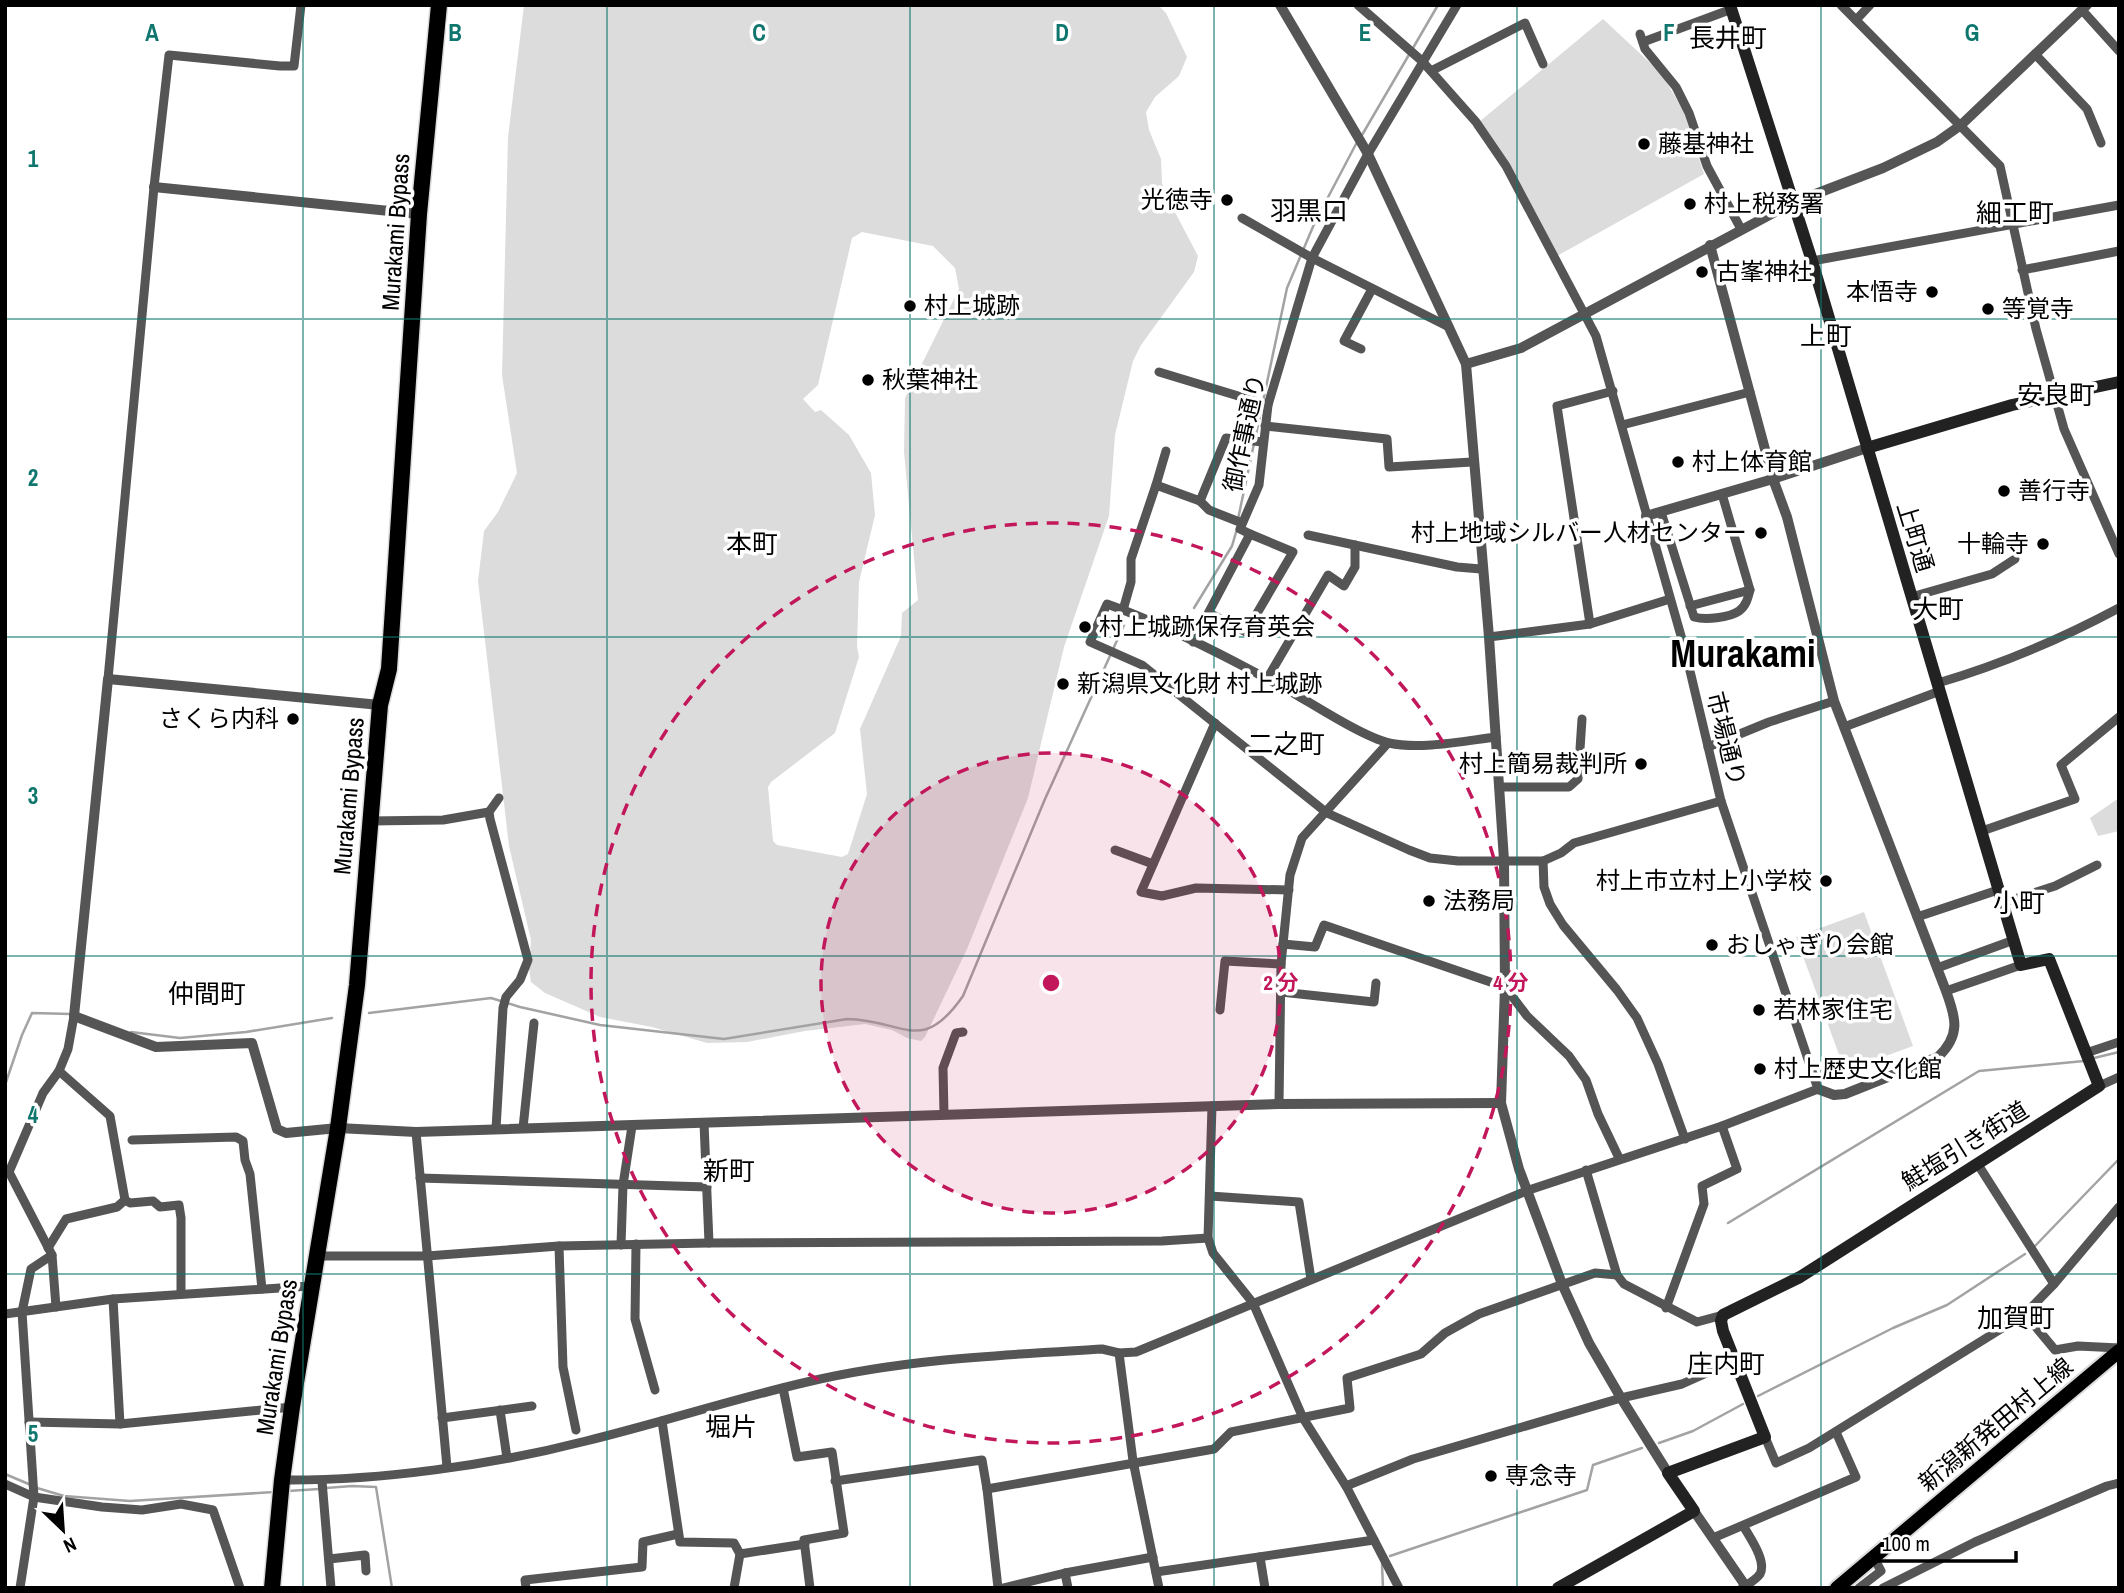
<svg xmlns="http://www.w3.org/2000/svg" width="2124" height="1593" font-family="'Archivo Narrow','Noto Sans JP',sans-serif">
  <rect width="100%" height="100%" fill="#fff"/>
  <!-- green -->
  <g fill="#dcdcdc" fill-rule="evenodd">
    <path d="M524 5H1158L1166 13 1187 57 1179 76 1155 97 1146 112 1149 130 1161 159 1162 183 1168 199 1198 256 1194 272 1141 345 1133 361 1115 435 1109 516 1064 647 1028 798 967 949 925 1037 921 1041 907 1038 892 1030 865 1024 805 1031 747 1042 707 1043 652 1027 600 1017 545 993 531 982 529 969 531 940 509 846 478 581 484 531 498 512 517 473 502 375 508 137ZM862 232 933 246 955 268 959 289 905 398 904 452 918 600 902 613 901 636 860 729 867 794 848 854 842 857 777 845 773 841 768 787 771 782 835 733 859 657 857 646 859 582 875 515 871 473 849 435 821 410 815 412 803 399 818 385 852 238Z"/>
    <polygon points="1603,19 1661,73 1683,110 1704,174 1557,256 1520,186 1473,127"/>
    <polygon points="2119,798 2119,831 2098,836 2090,818"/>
    <polygon points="1864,912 1913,1046 1845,1071 1796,937"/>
  </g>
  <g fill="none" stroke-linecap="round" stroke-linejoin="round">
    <!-- stream -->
    <g stroke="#a3a3a3" stroke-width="2.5">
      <polyline points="1413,48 1438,5"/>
      <polyline points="1362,135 1410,53"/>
      <polyline points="1238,519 1287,288 1315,222 1356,144"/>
      <polyline points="1194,608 1232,546 1237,529"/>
      <path d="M369 1013 491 998 520 1007 600 1025 724 1039 847 1019C905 1020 921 1056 963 996L1045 799 1124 625"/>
      <polyline points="131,1032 180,1038 246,1032 332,1018"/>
      <polyline points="2094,1058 2119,1052"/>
      <polyline points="5,1085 22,1035 32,1013 71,1014"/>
      <polyline points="1728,1223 1979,1071 2084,1061"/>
      <polyline points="2035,1246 2119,1159"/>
      <polyline points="1758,1396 1893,1328 1947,1305 2025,1254"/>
      <polyline points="1659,1443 1693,1431 1743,1404"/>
      <polyline points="5,1474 31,1485"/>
      <polyline points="37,1488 64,1496 130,1501 274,1492"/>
      <polyline points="326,1488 352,1486 376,1487 392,1588"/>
      <polyline points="288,1491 319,1489"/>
      <polyline points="1390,1556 1587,1490 1593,1465 1642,1448"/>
      <polyline points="1382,1564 1383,1588"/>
    </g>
    <!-- primary casing -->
    <g stroke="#dbdbdb" stroke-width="18">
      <polyline id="primary" points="1837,1588 2119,1351"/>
    </g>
    <!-- trunk casing -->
    <g stroke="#dbdbdb" stroke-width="19">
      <polyline id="trunk" points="272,1588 282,1480 292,1407 338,1128 357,985 380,705 389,669 419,214 439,5"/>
    </g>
    <!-- minor -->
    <g stroke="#555" stroke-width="9">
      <polyline points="1841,5 2000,166 2036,329 2064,429 2119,554"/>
      <polyline points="2082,10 2119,51"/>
      <polyline points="1856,20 1870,5"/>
      <polyline points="1640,34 1645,49 1676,87 1689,113 1707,166 1741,229"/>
      <polyline points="1643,42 1732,9"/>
      <polyline points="2035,54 2087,109 2101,143"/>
      <polyline points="1431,71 1525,23 1543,64"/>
      <polyline points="1242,218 1312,258 1449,327"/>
      <polyline points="1812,261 2119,205"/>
      <polyline points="2022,270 2119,251"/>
      <polyline points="1361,349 1344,341 1372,289"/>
      <polyline points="1159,372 1268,405"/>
      <polyline points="1622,425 1750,392"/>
      <polyline points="1265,426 1387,439 1389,467 1472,462"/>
      <polyline points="1156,485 1166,451"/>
      <polyline points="1200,501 1209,510 1242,523"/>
      <path d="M1661 512 1694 617C1705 620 1729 618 1739 611 1746 606 1748 598 1750 590L1722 494"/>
      <polyline points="1308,535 1457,567 1481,569"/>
      <polyline points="1911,597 1992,574 2015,559"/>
      <polyline points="1690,606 1750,590"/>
      <polyline points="1123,610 1131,582 1131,559 1156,485 1200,501 1226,438 1263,442"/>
      <polyline points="1209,613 1246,632 1293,552 1250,534"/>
      <polyline points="1590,624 1557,406 1613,391"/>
      <polyline points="1489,637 1590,624 1670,599"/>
      <polyline points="1193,642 1250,534 1240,529 1259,485 1268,405 1312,258 1368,154 1457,5"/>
      <polyline points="108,679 154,187 169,55 280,66 294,66 301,5"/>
      <polyline points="1267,679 1328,575 1344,586 1355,567 1355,545"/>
      <path d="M1938 683C2003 664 2059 640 2119 608"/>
      <polyline points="1215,723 1141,892 1162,896 1196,888 1289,890"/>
      <polyline points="1844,727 1940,691"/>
      <path d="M1496 737C1464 741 1420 750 1389 743 1364 737 1319 708 1295 694 1237 662 1169 626 1107 604L1090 642 1142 665 1327 813 1409 850 1430 858 1458 861H1543L1561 853 1574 843 1721 801"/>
      <polyline points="1708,747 1769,722 1834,701"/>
      <polyline points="1499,787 1569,787 1578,779 1582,719"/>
      <polyline points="370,821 443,820 489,812"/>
      <polyline points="1982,831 2075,799 2061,765 2119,717"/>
      <polyline points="1115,850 1153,864"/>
      <polyline points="1543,861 1544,887 1550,904 1563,925 1617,990 1637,1018 1658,1064 1685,1139"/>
      <polyline points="2002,903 2055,886 2097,865"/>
      <polyline points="1917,917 1998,890"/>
      <polyline points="1283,944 1315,947 1324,925 1505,987 1527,1016 1569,1056 1586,1080 1598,1114 1619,1158"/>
      <polyline points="1937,968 2014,940"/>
      <polyline points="1946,991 2021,965"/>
      <polyline points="1281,992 1374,1002 1376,983"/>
      <polyline points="1220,1010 1225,961 1281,964"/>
      <polyline points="2086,1053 2119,1042"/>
      <polyline points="2099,1086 2119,1077"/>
      <polyline points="1279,1104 1281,964 1290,875 1302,838 1388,743"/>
      <polyline points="1212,1106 1208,1238 1213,1253 1253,1303 1303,1418 1346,1486 1399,1588"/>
      <polyline points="944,1114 943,1068 956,1033 963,1032"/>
      <polyline points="704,1123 709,1243"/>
      <polyline points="523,1128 534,1023"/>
      <polyline points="496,1129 503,1008 506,997 520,980 528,960 490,819 489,812 499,798"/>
      <polyline points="416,1132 447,1467"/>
      <polyline points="132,1140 236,1137 243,1141 245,1160 250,1174 262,1289"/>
      <polyline points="1977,1163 2054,1284"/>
      <polyline points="5,1170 9,1172 52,1255 31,1269 22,1312 34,1497 20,1588"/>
      <polyline points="1586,1170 1617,1275 1624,1284 1697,1322 1723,1315"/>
      <polyline points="9,1172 43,1093 59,1071 68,1049 74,1016"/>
      <polyline points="420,1178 707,1187"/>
      <polyline points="1210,1196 1299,1202 1311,1279"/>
      <polyline points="125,1200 130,1203 153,1201 160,1207 179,1205 181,1218 181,1294"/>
      <polyline points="636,1244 635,1319 655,1390"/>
      <polyline points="621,1245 623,1185 632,1126"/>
      <polyline points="559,1246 563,1367 576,1430"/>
      <polyline points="48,1248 66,1219 117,1207 125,1200 110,1116 59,1071"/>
      <polyline points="52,1255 56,1307"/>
      <polyline points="315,1256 427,1256 559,1246 709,1243 1162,1241 1208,1238"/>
      <polyline points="113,1299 120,1424 292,1407"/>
      <polyline points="1666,1308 1704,1204 1702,1186 1737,1169 1722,1126"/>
      <polyline points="5,1314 113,1299 310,1286"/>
      <polyline points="2025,1314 2055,1350 2078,1346 2119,1348"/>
      <polyline points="1119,1353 1133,1461 1159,1588"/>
      <polyline points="783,1388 797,1457 832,1452 844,1533 804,1540 810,1588"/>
      <polyline points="500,1410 507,1458"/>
      <polyline points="442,1418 532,1406"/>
      <polyline points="662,1421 680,1542 734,1543 740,1554 734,1588"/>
      <polyline points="29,1422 120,1424"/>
      <polyline points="1765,1437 1776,1463 1809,1448 2025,1314 2054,1284 2119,1207"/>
      <path d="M282 1480C378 1481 493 1465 586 1441 660 1423 733 1399 807 1382 904 1359 1003 1355 1102 1349L1119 1353 1136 1352 1529 1190 1722 1126 1818 1089 1721 801 1685 650 1596 336 1506 166 1476 122 1422 61 1358 5"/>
      <polyline points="322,1481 331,1588"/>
      <polyline points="835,1481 982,1460 987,1489"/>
      <polyline points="5,1484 34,1497 102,1507 142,1510 181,1504 213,1510 240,1588"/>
      <polyline points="1346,1486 1413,1459 1621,1398 1682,1384 1736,1360"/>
      <polyline points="1713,1538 1856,1477 1836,1432"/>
      <polyline points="740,1554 805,1544"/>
      <polyline points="1260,1557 1265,1588"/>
      <polyline points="329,1559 365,1555 366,1571"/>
      <polyline points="1156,1572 1374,1540"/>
      <polyline points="1065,1573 1068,1588"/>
      <polyline points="526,1588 525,1580 642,1567 643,1542 678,1534"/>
      <polyline points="998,1588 987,1489 1214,1449 1231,1432 1350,1408 1347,1378 1421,1354 1445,1333 1479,1314 1595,1273 1617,1275"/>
      <polyline points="1003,1588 1065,1573 1153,1557"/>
      <path d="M1742 1588C1748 1584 1756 1580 1760 1574 1767 1561 1750 1538 1744 1527"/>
      <polyline points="1859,1588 1881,1571 1874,1558"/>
      <polyline points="1883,1588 1975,1542 2107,1486 2119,1483"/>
    </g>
    <!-- tertiary -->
    <g stroke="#555" stroke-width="10">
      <polyline points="1280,5 1368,154 1466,364 1489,637 1504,860 1505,987 1501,1103 1519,1169 1562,1284 1589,1343 1621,1398 1668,1473"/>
      <polyline points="154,187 419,214"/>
      <path d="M1710 245 1773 479 1787 517 1834 701 1946 991C1956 1018 1961 1035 1938 1057L1845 1094 1834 1095 1818 1089"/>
      <polyline points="1466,364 1521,348 1792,203 1883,168 1937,142 1961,125 2087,5"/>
      <polyline points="1646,516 1773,479 1867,448"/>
      <polyline points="380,705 108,679 74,1016 156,1047 252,1043 277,1129 286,1133 338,1128 416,1132 1279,1104 1501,1103"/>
      <polyline points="1694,1511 1747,1588"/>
    </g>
    <!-- secondary -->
    <g stroke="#222" stroke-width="12">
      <polyline points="1867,448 2012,405 2119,382"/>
      <polyline points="1558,1588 1694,1511 1668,1473 1765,1437 1723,1331 1721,1321 1723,1315 1800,1277 2099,1086 2049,959 2021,965 1812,261 1730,5"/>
    </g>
    <!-- primary -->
    <use href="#primary" stroke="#000" stroke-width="14"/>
    <!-- trunk -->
    <use href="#trunk" stroke="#000" stroke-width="16"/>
  </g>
  <!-- grid -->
  <path fill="none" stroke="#0f766e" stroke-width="2" stroke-opacity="0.55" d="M303 5V1588M607 5V1588M910 5V1588M1214 5V1588M1517 5V1588M1821 5V1588M5 319H2119M5 637H2119M5 956H2119M5 1274H2119"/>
  <!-- distance rings -->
  <circle cx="1051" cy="983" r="230" fill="#c2185b" fill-opacity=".12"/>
  <g fill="none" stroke="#c2185b" stroke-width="3.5" stroke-dasharray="12 9">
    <circle cx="1051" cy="983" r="230"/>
    <circle cx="1051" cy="983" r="460"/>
  </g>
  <!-- markers -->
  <g fill="#000" stroke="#fff" stroke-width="2.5">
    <circle cx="1644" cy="144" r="7"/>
    <circle cx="1227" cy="200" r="7"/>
    <circle cx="1690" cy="204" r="7"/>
    <circle cx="1702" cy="272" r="7"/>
    <circle cx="1932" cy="292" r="7"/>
    <circle cx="910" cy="306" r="7"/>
    <circle cx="1988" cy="309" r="7"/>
    <circle cx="868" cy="380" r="7"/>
    <circle cx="1678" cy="462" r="7"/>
    <circle cx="2004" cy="491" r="7"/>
    <circle cx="1761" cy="533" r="7"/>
    <circle cx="2043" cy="544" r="7"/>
    <circle cx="1085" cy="627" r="7"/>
    <circle cx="1063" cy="684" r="7"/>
    <circle cx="293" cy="719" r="7"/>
    <circle cx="1641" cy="764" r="7"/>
    <circle cx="1826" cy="881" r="7"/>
    <circle cx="1429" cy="901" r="7"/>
    <circle cx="1712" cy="945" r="7"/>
    <circle cx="1759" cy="1010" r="7"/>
    <circle cx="1760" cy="1069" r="7"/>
    <circle cx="1491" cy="1476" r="7"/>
  </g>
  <g text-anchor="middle" stroke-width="7" stroke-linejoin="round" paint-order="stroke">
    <!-- poi labels -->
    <g font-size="24" fill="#000" stroke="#fff" text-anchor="start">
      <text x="1658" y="152">藤基神社</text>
      <text x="1213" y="208" text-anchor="end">光徳寺</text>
      <text x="1704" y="212">村上税務署</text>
      <text x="1716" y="280">古峯神社</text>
      <text x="1918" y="300" text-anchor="end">本悟寺</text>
      <text x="924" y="314">村上城跡</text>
      <text x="2002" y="317">等覚寺</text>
      <text x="882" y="388">秋葉神社</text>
      <text x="1692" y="470">村上体育館</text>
      <text x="2018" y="499">善行寺</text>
      <text x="1747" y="541" text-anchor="end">村上地域シルバー人材センター</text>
      <text x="2029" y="552" text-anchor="end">十輪寺</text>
      <text x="1099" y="635">村上城跡保存育英会</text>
      <text x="1077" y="692">新潟県文化財 村上城跡</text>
      <text x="279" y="727" text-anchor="end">さくら内科</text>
      <text x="1627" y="772" text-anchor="end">村上簡易裁判所</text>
      <text x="1812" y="889" text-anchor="end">村上市立村上小学校</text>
      <text x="1443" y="909">法務局</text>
      <text x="1726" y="953">おしゃぎり会館</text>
      <text x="1773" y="1018">若林家住宅</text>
      <text x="1774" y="1077">村上歴史文化館</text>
      <text x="1505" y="1484">専念寺</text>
    </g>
    <!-- street labels -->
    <g font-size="24" fill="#000" stroke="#fff">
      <text transform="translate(396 232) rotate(-86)" y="8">Murakami Bypass</text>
      <text transform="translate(1245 433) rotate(-78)" y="8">御作事通り</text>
      <text transform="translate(1915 537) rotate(73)" y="8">上町通</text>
      <text transform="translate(1726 739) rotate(76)" y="8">市場通り</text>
      <text transform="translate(349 796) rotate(-85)" y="8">Murakami Bypass</text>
      <text transform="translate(1965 1146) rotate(-32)" y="8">鮭塩引き街道</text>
      <text transform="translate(277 1357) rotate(-81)" y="8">Murakami Bypass</text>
      <text transform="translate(1996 1425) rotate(-40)" y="8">新潟新発田村上線</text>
    </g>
    <!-- neighbourhood labels -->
    <g font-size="26" fill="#000" stroke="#fff">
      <text x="1728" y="47">長井町</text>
      <text x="1309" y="220">羽黒口</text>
      <text x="2015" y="222">細工町</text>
      <text x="1826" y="345">上町</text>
      <text x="2056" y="404">安良町</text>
      <text x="752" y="553">本町</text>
      <text x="1938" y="618">大町</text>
      <text x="1286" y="753">二之町</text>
      <text x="2019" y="912">小町</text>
      <text x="207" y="1003">仲間町</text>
      <text x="729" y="1180">新町</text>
      <text x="2016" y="1327">加賀町</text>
      <text x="1726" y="1373">庄内町</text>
      <text x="731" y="1436">堀片</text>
    </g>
    <!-- town labels -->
    <g font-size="38" font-weight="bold" fill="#000" stroke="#fff">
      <text x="1743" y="667">Murakami</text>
    </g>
  </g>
  <g font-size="23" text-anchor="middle" font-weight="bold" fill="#0f766e" stroke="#fff" stroke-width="7" stroke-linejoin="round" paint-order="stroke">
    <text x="152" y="41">A</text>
    <text x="455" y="41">B</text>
    <text x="759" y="41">C</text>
    <text x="1062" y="41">D</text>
    <text x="1365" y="41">E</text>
    <text x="1669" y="41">F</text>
    <text x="1972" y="41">G</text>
    <text x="33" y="167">1</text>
    <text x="33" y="486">2</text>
    <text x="33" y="804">3</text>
    <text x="33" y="1123">4</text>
    <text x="33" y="1442">5</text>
  </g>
  <circle cx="1051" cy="983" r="10" fill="#c2185b" stroke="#fff" stroke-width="3.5"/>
  <g font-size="21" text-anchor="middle" font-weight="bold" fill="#c2185b" stroke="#fff" stroke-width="7" stroke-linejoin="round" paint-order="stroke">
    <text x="1281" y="990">2 分</text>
    <text x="1511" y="990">4 分</text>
  </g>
  <!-- border -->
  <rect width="2124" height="1593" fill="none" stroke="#000000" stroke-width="14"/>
  <!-- north arrow -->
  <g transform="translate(63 1530) rotate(155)" stroke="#ffffff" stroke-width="5" paint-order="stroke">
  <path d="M0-5L12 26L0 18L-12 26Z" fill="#000000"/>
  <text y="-10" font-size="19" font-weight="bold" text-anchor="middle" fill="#000000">N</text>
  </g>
  <!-- scale -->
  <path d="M1872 1551v10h144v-10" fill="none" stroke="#000000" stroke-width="3.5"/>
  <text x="1882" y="1551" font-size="21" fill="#000000" stroke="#ffffff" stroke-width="5" paint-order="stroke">100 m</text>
</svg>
